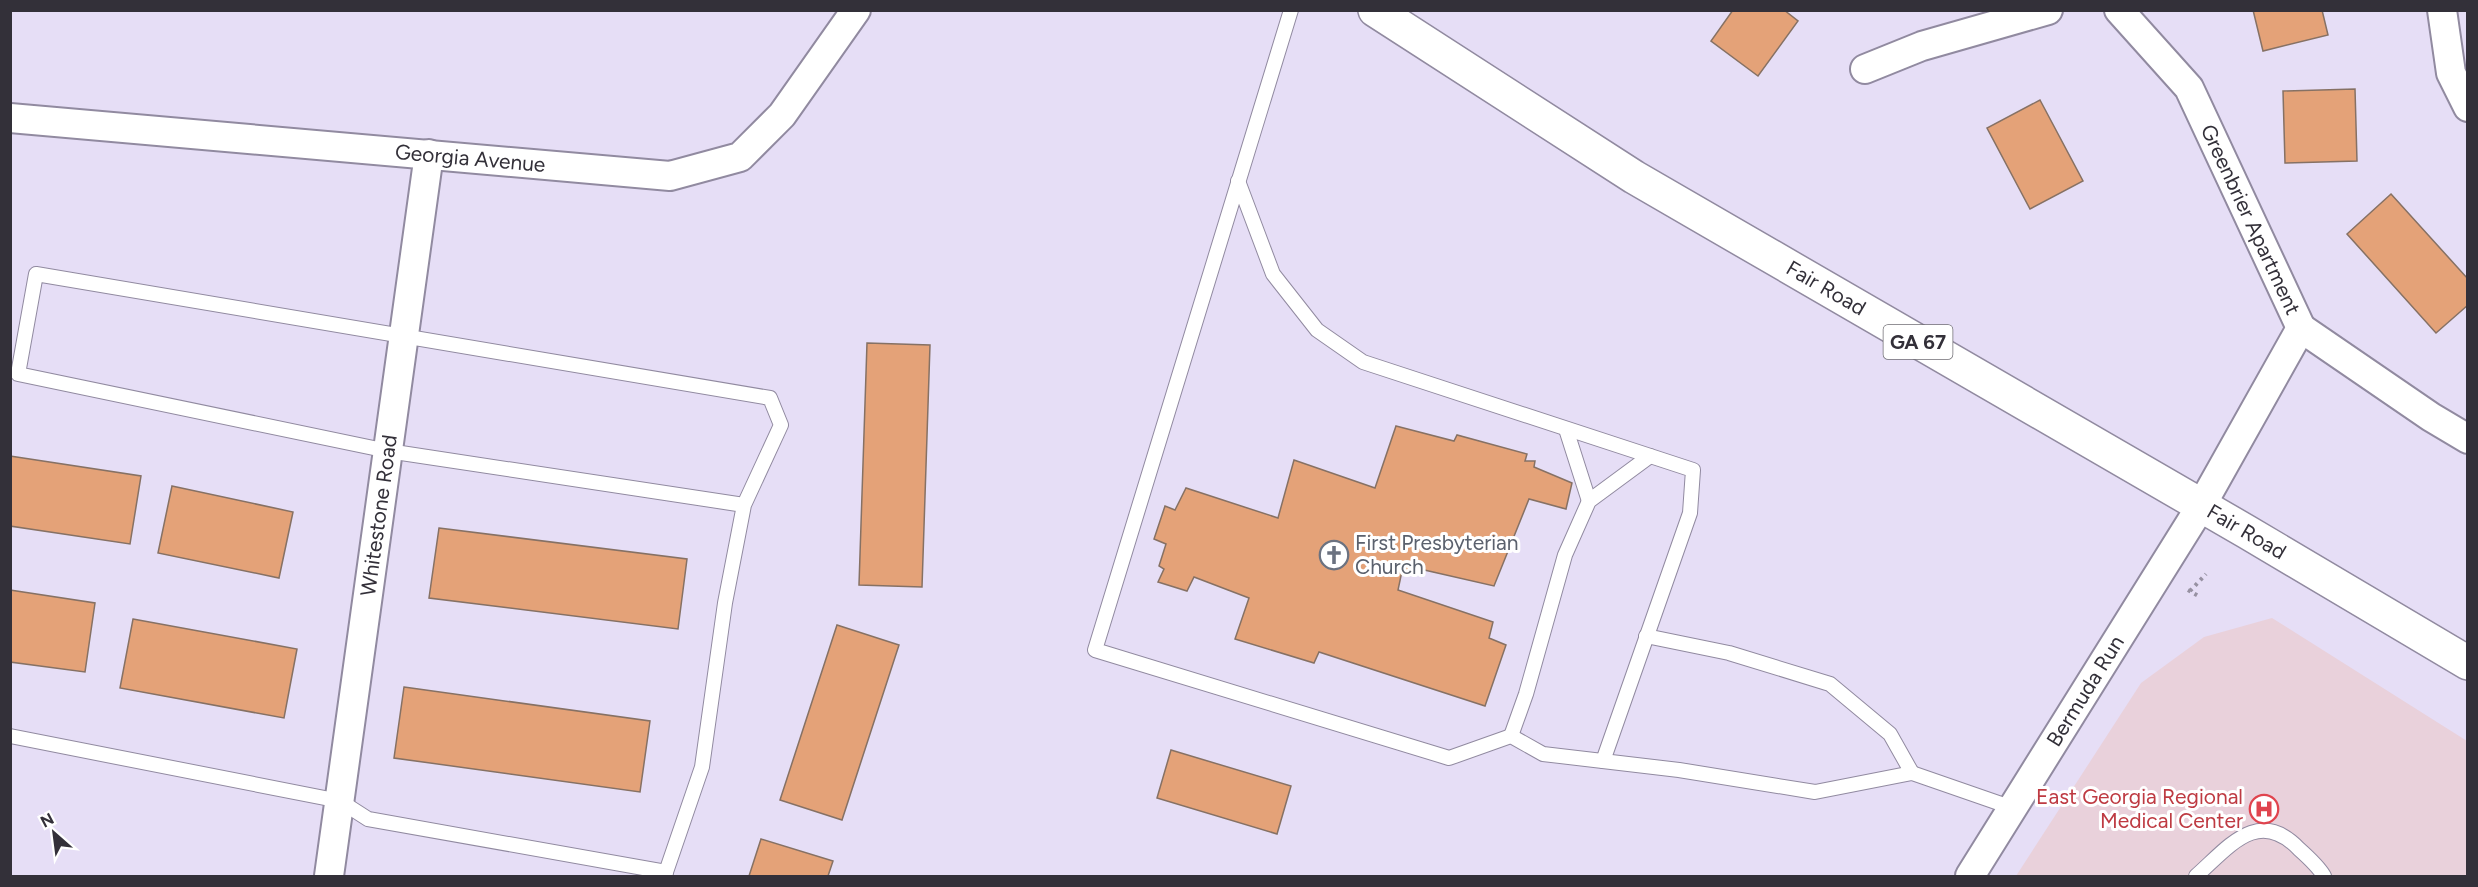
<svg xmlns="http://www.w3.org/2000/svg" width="2478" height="887" font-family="Figtree,sans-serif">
  <rect width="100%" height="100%" fill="#e6def6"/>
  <!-- medical -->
  <polygon fill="#e9d1db" points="2272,618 2467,741 2467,876 2016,876 2141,683 2204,637"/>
  <!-- building -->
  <g fill="#e4a278" stroke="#867164" stroke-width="1.5">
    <polygon points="1733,10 1784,10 1798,21 1758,76 1711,41"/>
    <polygon points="2253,10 2322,10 2328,35 2263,51"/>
    <polygon points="2355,89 2357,161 2285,163 2283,91"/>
    <polygon points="2040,100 2083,181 2030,209 1987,128"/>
    <polygon points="2391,194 2468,279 2468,305 2436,333 2347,234"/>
    <polygon points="867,343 930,345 922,587 859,585"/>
    <polygon points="1396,426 1454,441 1457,435 1527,454 1525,461 1535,461 1534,467 1572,483 1566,509 1529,499 1494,586 1411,567 1410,572 1402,571 1398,590 1493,622 1489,638 1506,645 1485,706 1319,652 1314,663 1235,639 1249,598 1194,577 1187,591 1158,582 1164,569 1159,566 1166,544 1154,539 1165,506 1175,510 1186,488 1278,518 1294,460 1375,488"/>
    <polygon points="10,456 141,476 130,544 10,526"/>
    <polygon points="172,486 293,512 279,578 158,553"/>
    <polygon points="439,528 687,559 678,629 429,598"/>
    <polygon points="10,590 95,603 85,672 10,662"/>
    <polygon points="133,619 297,649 284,718 120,688"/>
    <polygon points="837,625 899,645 842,820 780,800"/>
    <polygon points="404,687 650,721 640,792 394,758"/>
    <polygon points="1171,750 1291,786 1277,834 1157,798"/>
    <polygon points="761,839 833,861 828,876 749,876"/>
  </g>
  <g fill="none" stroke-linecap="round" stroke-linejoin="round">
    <!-- lane casing -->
    <g stroke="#918aa0" stroke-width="16">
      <g id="lane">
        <polyline points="1291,10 1095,650 1449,758 1511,736 1543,754 1679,770 1815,792 1912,773 2013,808"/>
        <polyline points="1238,181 1273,274 1317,330 1363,362 1693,470 1690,513 1603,761"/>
        <polyline points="1566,429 1589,501"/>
        <polyline points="1646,636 1729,653 1830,684 1890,734 1912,773"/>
        <polyline points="10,736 340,801 368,819 666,872 665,876"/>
        <polyline points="1511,736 1526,694 1565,555 1589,501 1650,456"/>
        <polyline points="666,872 702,767 725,603 744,505 388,451 18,374 36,274 770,398 781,425 744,505"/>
        <path d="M2196 876C2228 848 2258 806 2299 849 2308 857 2318 866 2324 876"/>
      </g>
    </g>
    <!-- street casing -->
    <g stroke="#918aa0" stroke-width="32">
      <g id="street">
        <path id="s1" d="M2119 10 2189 88 2301 328"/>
        <polyline points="2442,10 2451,73 2468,107"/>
        <polyline points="1865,69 1922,46 2048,10"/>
        <path id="s2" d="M10 118 670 176 740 157 782 115 856 10"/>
        <polyline points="2301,328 2431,417 2468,439"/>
        <path id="s3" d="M329 876 429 154"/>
        <path id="s4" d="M1970 876 2201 506 2301 328"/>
      </g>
    </g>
    <!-- primary casing -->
    <g stroke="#918aa0" stroke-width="36">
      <g id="primary">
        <path id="s5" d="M1375 10 1634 177 2247 532 2468 663"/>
      </g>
    </g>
    <!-- path -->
    <g stroke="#9791a2" stroke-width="4" stroke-dasharray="3 4.5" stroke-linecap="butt">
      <polyline points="2188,590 2200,597"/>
      <polyline points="2190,591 2206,574"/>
    </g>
    <!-- lane -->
    <use href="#lane" stroke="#fff" stroke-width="14"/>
    <!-- street -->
    <use href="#street" stroke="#fff" stroke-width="28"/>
    <!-- primary -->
    <use href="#primary" stroke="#fff" stroke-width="33"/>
  </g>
  <!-- icons -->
  <defs>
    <g id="church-ring" transform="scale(1.5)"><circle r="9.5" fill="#fff" stroke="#6b7280" stroke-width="1.5"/><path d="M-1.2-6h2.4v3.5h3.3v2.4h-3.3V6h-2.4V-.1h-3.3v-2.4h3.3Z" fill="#6b7280"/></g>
    <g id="hospital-ring" transform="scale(1.5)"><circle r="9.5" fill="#fff" stroke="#e0444e" stroke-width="1.5"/><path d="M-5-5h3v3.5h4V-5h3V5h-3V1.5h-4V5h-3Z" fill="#e0444e"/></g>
  </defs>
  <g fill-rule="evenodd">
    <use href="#church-ring" x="1334" y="555"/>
    <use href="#hospital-ring" x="2264" y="809"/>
  </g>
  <g text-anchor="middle" stroke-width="6" stroke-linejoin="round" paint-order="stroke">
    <!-- shield labels -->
    <rect fill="#fff" stroke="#706e74" stroke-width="1.5" x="1883.5" y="325" width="69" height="34" rx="4.5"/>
    <g font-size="20" font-weight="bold" fill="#333039">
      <text x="1918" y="349">GA 67</text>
    </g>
    <!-- street labels -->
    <g font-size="21" fill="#333039" stroke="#fff">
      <text dy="7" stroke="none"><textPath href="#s2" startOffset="462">Georgia Avenue</textPath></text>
      <text dy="7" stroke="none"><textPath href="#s1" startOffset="250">Greenbrier Apartment</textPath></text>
      <text dy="7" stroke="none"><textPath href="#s5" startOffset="530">Fair Road</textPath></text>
      <text dy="7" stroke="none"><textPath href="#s3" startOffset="364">Whitestone Road</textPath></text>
      <text dy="7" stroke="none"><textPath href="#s5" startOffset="1016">Fair Road</textPath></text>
      <text dy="7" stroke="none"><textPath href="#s4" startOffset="218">Bermuda Run</textPath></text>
    </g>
    <!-- worship labels -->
    <g font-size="21" fill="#5b616d" stroke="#fff" text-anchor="start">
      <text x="1355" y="550">First Presbyterian<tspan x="1355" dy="24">Church</tspan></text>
    </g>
    <!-- health labels -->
    <g font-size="21" fill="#be3a42" stroke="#fff" text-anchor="end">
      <text x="2243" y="804">East Georgia Regional<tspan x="2243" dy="24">Medical Center</tspan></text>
    </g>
  </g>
  <!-- border -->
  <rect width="2478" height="887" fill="none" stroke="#333039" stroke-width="24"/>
  <!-- north arrow -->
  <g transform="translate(54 833) rotate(332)" stroke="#ffffff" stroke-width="4.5" paint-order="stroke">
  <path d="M0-4.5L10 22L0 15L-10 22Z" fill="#333039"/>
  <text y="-9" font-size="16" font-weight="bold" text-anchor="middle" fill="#333039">N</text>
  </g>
</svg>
